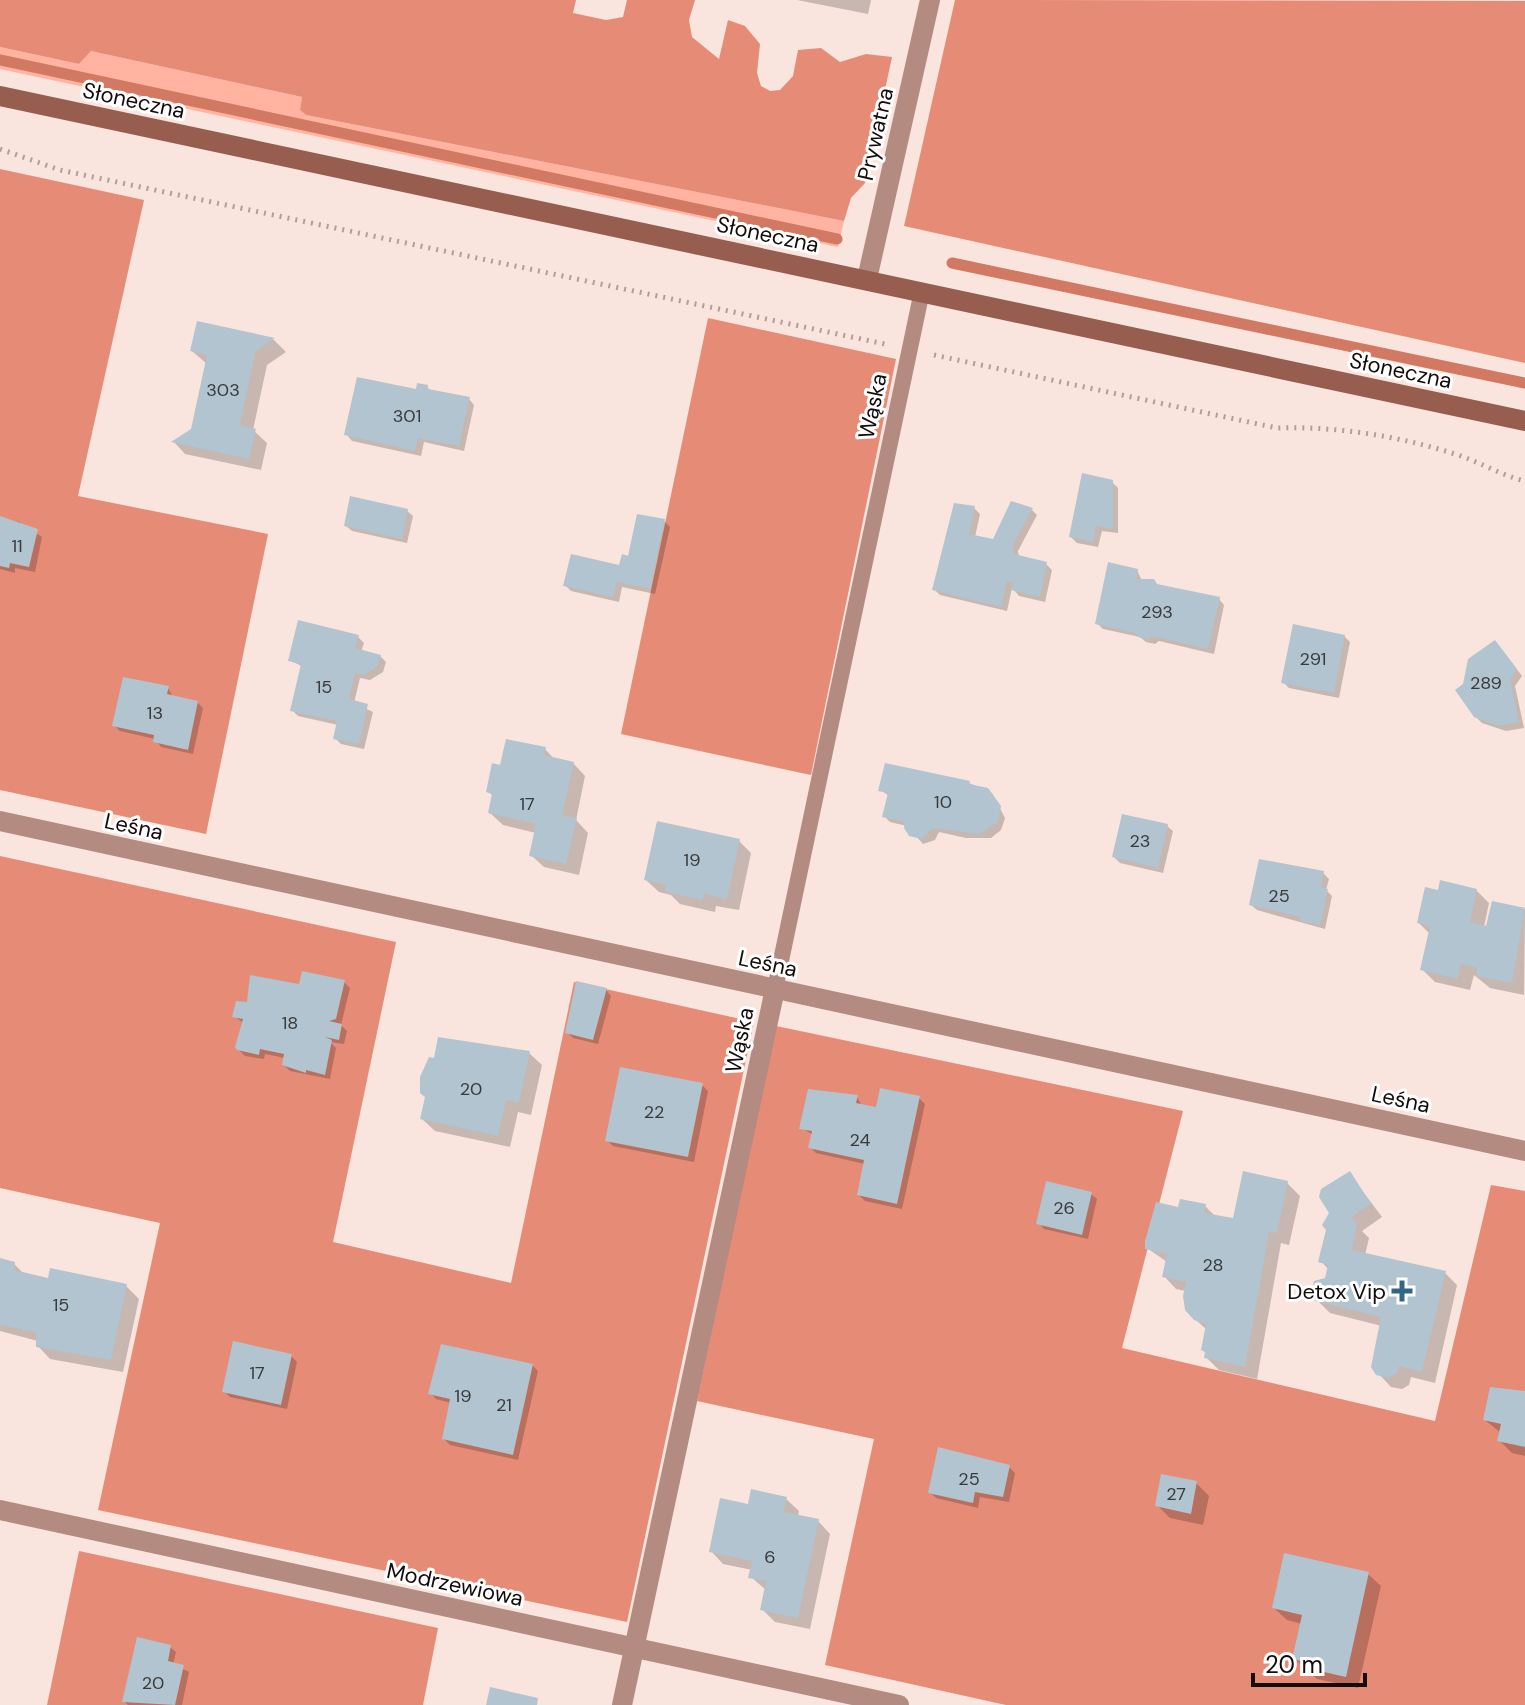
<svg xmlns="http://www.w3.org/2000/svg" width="1525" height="1705" font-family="'DM Sans',sans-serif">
  <rect width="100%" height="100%" fill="#fae4de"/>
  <!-- green -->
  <polygon fill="#ffb3a0" points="0,47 79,64 91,51 302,97 300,110 306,115 844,221 838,247 0,69"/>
  <!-- forest -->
  <g fill="#e68b75">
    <polygon points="0,0 576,0 573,13 606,20 623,17 627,0 695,0 689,20 692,37 719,59 728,20 745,26 760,44 757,73 761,86 770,91 780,90 793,76 798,50 821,48 840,62 866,54 892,57 865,183 851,198 844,221 306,115 300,110 302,97 100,53 91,51 79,64 0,47"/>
    <polygon points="955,0 1525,1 1525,363 904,226"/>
    <polygon points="0,169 144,200 78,496 268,534 206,834 0,790"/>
    <polygon points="708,318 896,359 811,775 621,734"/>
    <polygon points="0,856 396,942 333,1242 511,1283 574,982 754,1022 627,1622 98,1510 160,1223 0,1188"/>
    <polygon points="776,1026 1183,1111 1122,1348 1435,1421 1491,1185 1525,1191 1525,1705 1006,1705 825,1665 874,1439 697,1401"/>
    <polygon points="79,1551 438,1628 423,1705 47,1705"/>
  </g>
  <!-- shadow -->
  <g fill="#0003">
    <polygon points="797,0 871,0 868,14"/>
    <polygon points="198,324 274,340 286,352 267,365 253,430 267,443 261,470 185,454 174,442 192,430 207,364 192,351"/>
    <polygon points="427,387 432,392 469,399 474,405 464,451 424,442 421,456 352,441 347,435"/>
    <polygon points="1112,482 1118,488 1118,533 1102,531 1098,547 1077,543 1071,537"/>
    <polygon points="974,508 980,514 975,537 995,542 1031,509 1037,515 1018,551 1019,557 1046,564 1052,570 1045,602 1019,596 1012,588 1007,611 940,595 934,589"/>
    <polygon points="407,511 413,516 407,543 352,531 346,526"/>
    <polygon points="0,518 19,522 42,537 35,572 15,568 15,573 0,569"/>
    <polygon points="664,521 670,527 655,594 622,587 619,602 571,591 565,585 621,567"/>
    <polygon points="1137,570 1142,581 1219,599 1224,605 1214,654 1159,641 1155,644 1146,642 1140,637 1103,629 1097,623"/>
    <polygon points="1344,636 1350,642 1339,698 1289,688 1283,682"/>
    <polygon points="358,637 364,643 361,652 380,656 386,662 383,672 370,680 360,678 354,703 373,712 364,749 341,744 335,738 338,725 298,716 292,710 303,667 290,660"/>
    <polygon points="1501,649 1522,676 1515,686 1524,728 1506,731 1482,723 1475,716"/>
    <polygon points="168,688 173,697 197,702 203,708 193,754 161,747 155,739 120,731 114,725"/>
    <polygon points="545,749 555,760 573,763 585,776 576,820 588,833 579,875 544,867 531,855 536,833 503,825 490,813 494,797 488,791 501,768"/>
    <polygon points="969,783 992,793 1005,818 1001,830 991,838 966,838 939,832 935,840 923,844 907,826 890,822 884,816 889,796 881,790"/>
    <polygon points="1167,826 1173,831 1163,873 1120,863 1114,857"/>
    <polygon points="739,841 751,853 739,910 716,906 715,912 680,904 671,895 659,892 646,880"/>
    <polygon points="1323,873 1329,879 1326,890 1332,896 1325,929 1257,910 1251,905"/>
    <polygon points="1476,890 1489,903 1484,927 1488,928 1493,903 1525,910 1524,995 1490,988 1474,975 1470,990 1435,982 1422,969 1430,934 1419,923 1440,893"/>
    <polygon points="344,982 350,988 341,1025 347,1031 344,1044 330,1042 336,1048 330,1079 290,1071 284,1065 285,1058 265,1054 264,1059 245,1056 239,1050 242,1022 234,1016 249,1005 301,987"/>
    <polygon points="606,990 611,996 598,1044 573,1038 567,1032"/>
    <polygon points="529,1053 542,1065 531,1115 518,1112 510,1147 435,1131 422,1119"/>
    <polygon points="702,1085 708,1091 694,1162 613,1146 608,1141"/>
    <polygon points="857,1097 862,1106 877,1109 919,1098 925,1104 902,1209 865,1201 859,1195 865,1164 816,1153 810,1147 813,1135 802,1128"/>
    <polygon points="1349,1173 1382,1217 1362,1231 1369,1238 1365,1255 1445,1273 1457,1285 1435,1383 1411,1377 1409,1385 1402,1389 1391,1387 1378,1373 1382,1326 1330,1313 1317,1300 1329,1270 1321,1261"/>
    <polygon points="1287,1183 1300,1196 1289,1245 1281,1243 1257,1379 1219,1370 1206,1357 1207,1330 1195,1319 1186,1291 1176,1289 1164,1276 1167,1262 1147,1248 1179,1210 1205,1206 1216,1217 1234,1221"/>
    <polygon points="1091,1194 1097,1199 1088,1239 1044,1229 1039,1223"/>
    <polygon points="0,1260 14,1264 25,1275 50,1280 126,1286 139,1299 123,1372 50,1359 38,1346 38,1341 0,1331"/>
    <polygon points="291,1356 297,1362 287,1409 230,1397 225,1392"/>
    <polygon points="532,1365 538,1371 518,1460 450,1445 444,1439 451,1403 436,1399 431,1393"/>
    <polygon points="1525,1395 1525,1456 1512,1453 1499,1440 1501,1433 1485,1420"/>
    <polygon points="1009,1467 1015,1473 1009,1502 980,1497 978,1508 936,1498 930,1492"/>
    <polygon points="1196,1483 1209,1496 1203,1525 1170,1518 1157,1505"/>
    <polygon points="786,1499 799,1511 798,1517 818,1521 830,1534 810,1629 775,1622 762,1609 766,1590 751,1577 752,1570 723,1564 711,1551 750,1507"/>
    <polygon points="1368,1574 1381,1586 1358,1688 1317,1679 1295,1659 1302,1624 1287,1620 1274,1608"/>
    <polygon points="170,1647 176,1652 173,1664 189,1672 182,1705 128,1705 124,1701"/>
  </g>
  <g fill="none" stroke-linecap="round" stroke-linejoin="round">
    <!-- stream -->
    <g stroke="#d27963" stroke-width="11">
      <polyline points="0,60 837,239"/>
      <polyline points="952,263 1525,383"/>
    </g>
  </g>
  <!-- building -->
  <g fill="#b1c4cf">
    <polygon points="197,321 275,338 255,352 240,425 256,429 249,459 171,442 191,429 207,355 190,351"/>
    <polygon points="357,377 416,389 417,383 428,385 428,389 470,397 459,446 418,438 415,451 344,435"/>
    <polygon points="1082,473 1113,480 1113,529 1096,526 1093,542 1069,537"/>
    <polygon points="350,496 408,509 402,539 344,526"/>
    <polygon points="1011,501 1033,508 1013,544 1014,554 1047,562 1040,597 1011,590 1013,582 1007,581 1001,607 932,590 954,503 975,506 969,534 993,539"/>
    <polygon points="637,514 665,519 650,589 617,582 613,597 563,586 571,554 619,565 622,554 628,556"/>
    <polygon points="0,516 38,529 29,567 10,563 9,568 0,566"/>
    <polygon points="1108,562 1138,569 1137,579 1154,579 1157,584 1220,597 1208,649 1152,636 1149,640 1138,637 1136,633 1095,624"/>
    <polygon points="298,620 359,635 355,648 381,655 378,666 364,675 355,673 349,699 368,704 359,744 333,739 337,721 290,711 301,664 288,661"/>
    <polygon points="1293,624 1345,635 1334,693 1281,683"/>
    <polygon points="1495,640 1517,669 1510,679 1519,722 1499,726 1474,717 1455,690 1463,684 1468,659"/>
    <polygon points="123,677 169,686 167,694 198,701 188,750 153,742 154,735 112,726"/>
    <polygon points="506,739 546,747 544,755 574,762 562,815 577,818 566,864 529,856 536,824 488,813 492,794 486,792 492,763 500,765"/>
    <polygon points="885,763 970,781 969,784 988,788 1001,806 998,822 979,834 933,828 922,839 909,836 904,828 905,822 882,817 888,793 878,791"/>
    <polygon points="1122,814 1168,824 1158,868 1112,857"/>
    <polygon points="657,821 740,839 727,899 704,894 703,900 665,892 666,885 644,880"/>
    <polygon points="1259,859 1324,871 1321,887 1328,889 1320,925 1300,921 1301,917 1249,905"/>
    <polygon points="1440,880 1477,889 1470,922 1486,926 1492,901 1525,908 1512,983 1476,976 1477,968 1461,964 1458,979 1420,970 1430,926 1417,923 1425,887 1438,890"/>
    <polygon points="302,971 345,980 336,1019 329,1021 342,1024 339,1040 325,1037 332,1040 325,1075 306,1070 306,1073 282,1065 284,1054 260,1049 259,1055 237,1050 235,1047 243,1019 232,1017 236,1001 247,1002 250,975 299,984"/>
    <polygon points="576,981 607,988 593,1040 565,1033"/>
    <polygon points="438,1037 530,1051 519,1103 506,1100 498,1136 420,1119 425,1097 420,1093 420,1077 429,1057 434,1058"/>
    <polygon points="620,1067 703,1083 688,1157 605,1141"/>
    <polygon points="880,1088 920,1096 897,1204 857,1195 864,1160 808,1148 812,1131 799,1129 808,1089 858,1095 856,1103 876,1107"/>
    <polygon points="1243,1171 1288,1181 1277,1233 1269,1232 1245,1367 1204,1358 1205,1352 1201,1350 1206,1324 1194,1320 1185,1310 1183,1296 1186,1282 1162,1277 1167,1254 1145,1249 1145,1241 1156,1202 1178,1207 1180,1199 1206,1204 1204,1213 1233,1218"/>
    <polygon points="1350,1171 1371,1204 1351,1217 1357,1224 1352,1250 1446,1271 1422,1372 1399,1366 1397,1373 1389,1378 1376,1375 1371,1367 1381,1317 1315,1301 1311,1296 1314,1281 1325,1278 1328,1265 1318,1262 1326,1230 1322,1225 1329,1213 1319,1197 1321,1189"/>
    <polygon points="1046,1181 1092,1192 1082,1235 1036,1224"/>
    <polygon points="0,1258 15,1262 14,1270 48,1278 50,1268 127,1284 111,1360 36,1347 36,1332 0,1325"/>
    <polygon points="233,1341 292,1354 281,1405 222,1392"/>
    <polygon points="441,1344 533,1364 513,1455 442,1439 450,1399 428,1394"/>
    <polygon points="1490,1387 1525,1391 1525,1447 1497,1441 1501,1424 1483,1420"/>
    <polygon points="938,1447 1010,1465 1003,1497 975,1492 973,1503 928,1493"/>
    <polygon points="1161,1474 1197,1481 1191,1514 1155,1506"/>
    <polygon points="751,1489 787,1497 784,1512 819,1519 798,1618 760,1610 766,1581 748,1578 752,1561 709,1552 720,1498 748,1504"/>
    <polygon points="1284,1553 1369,1572 1346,1677 1302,1667 1303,1661 1296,1660 1295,1665 1291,1664 1302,1615 1272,1608"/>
    <polygon points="137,1637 171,1645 168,1661 184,1665 175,1705 122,1702"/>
    <polygon points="490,1687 538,1698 537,1705 486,1705"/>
  </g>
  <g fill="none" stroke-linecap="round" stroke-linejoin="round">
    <!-- path -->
    <g stroke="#af9e99" stroke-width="5" stroke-dasharray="2 6" stroke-linecap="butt">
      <polyline points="0,149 60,170 885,344"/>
      <path d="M934 355 1277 428C1336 426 1398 436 1455 454 1480 462 1500 475 1525 481"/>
    </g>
    <!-- service -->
    <polyline stroke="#b48b81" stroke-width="16" points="775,989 922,291"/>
    <!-- minor -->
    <g stroke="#b48b81" stroke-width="20">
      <polyline points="867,279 930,0"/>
      <polyline points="0,821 1525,1151"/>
      <polyline points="0,1510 899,1705"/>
      <polyline points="622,1705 775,989"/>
    </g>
    <!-- secondary -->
    <polyline stroke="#975d4f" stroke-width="20" points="0,96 1525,421"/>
  </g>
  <!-- markers -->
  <path fill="#326783" stroke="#fff" stroke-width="3" d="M1398 1279h8v8h8v8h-8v8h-8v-8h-8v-8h8z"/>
  <g text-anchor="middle" stroke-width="6" stroke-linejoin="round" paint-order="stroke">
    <!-- number labels -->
    <g font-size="18" fill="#3a3a3b">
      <text x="223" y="396">303</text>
      <text x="407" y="422">301</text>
      <text x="17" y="552">11</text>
      <text x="1157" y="618">293</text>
      <text x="1313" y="665">291</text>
      <text x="1486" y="689">289</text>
      <text x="324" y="693">15</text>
      <text x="155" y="719">13</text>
      <text x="943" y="808">10</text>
      <text x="527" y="810">17</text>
      <text x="1140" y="847">23</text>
      <text x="692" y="866">19</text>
      <text x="1279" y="902">25</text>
      <text x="290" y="1029">18</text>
      <text x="471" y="1095">20</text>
      <text x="654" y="1118">22</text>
      <text x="860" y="1146">24</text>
      <text x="1064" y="1214">26</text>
      <text x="1213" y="1271">28</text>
      <text x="61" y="1311">15</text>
      <text x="257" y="1379">17</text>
      <text x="463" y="1402">19</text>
      <text x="504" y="1411">21</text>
      <text x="969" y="1485">25</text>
      <text x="1176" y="1500">27</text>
      <text x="770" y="1563">6</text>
      <text x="153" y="1689">20</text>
    </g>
    <!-- street labels -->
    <g font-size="22" fill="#130c0a" stroke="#fff">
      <text transform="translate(134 100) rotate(12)" y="8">Słoneczna</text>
      <text transform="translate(875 134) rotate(-77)" y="8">Prywatna</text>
      <text transform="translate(768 234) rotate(12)" y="8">Słoneczna</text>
      <text transform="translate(1401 370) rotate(12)" y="8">Słoneczna</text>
      <text transform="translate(872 406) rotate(-78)" y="8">Wąska</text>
      <text transform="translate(134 826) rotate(12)" y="8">Leśna</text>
      <text transform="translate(768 963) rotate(12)" y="8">Leśna</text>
      <text transform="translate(739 1040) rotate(-78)" y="8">Wąska</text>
      <text transform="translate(1401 1099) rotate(12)" y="8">Leśna</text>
      <text transform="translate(455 1584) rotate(12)" y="8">Modrzewiowa</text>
    </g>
    <!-- poi labels -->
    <g font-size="22" fill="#130c0a" stroke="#fff" text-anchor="end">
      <text x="1386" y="1299">Detox Vip</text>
    </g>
  </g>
  <!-- scale -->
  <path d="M1253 1673v12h112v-12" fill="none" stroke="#130c0a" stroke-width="4"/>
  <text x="1265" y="1673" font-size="24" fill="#130c0a" stroke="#ffffff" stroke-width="6" paint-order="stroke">20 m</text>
</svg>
